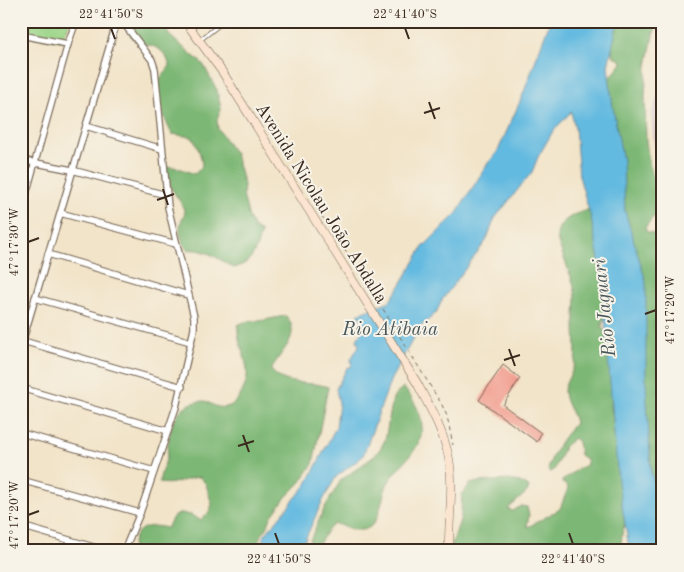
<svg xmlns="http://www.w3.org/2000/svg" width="684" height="572" font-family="'Old Standard TT',serif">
  <rect width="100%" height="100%" fill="#f7f3e8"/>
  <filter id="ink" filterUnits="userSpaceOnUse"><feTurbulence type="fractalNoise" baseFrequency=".02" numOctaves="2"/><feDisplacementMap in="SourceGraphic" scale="10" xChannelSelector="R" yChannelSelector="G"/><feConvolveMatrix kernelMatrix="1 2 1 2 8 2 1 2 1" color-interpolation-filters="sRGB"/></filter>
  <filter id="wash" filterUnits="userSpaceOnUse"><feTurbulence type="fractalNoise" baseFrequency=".0096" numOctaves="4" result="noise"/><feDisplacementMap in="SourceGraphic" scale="20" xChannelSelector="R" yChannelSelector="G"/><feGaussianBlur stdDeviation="1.12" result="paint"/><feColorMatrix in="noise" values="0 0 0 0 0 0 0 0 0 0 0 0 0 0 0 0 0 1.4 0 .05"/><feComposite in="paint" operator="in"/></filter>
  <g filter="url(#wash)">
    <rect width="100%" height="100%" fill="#f2e4c9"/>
    <!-- industrial -->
    <polygon fill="#d2bec4" points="663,79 663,231 651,115"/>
    <!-- green -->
    <polygon fill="#9cd689" stroke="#6c8054" points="31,21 70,21 62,41 29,36"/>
    <!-- forest -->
    <g fill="#7db775" stroke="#5c704a">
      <path d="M126 21H160L170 36 203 64 217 90 221 109 217 120 218 129 235 154 244 185 243 195 249 218 254 228 261 232C256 250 254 262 234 268 218 259 206 248 187 250 179 236 177 227 185 213 179 193 165 190 167 167 178 166 185 171 195 174L202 166C201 154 198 147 192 137L172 134C164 119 158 101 156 84L170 66C161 38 145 51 131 36 128 33 127 26 126 21Z"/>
      <path d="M613 21H658L653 36 647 66 645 95 646 141 649 162 663 212 652 218 645 228 647 232 663 236V551H659L605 84C610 76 617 71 622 63L621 60 614 57 612 51Z"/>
      <path d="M594 208 606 309 602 326 609 344 613 384 611 407 617 439 625 527H623L621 544 622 551H451V547L461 517 462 495 470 484 478 482 509 480 520 482 529 487 527 492 508 509 513 511 521 506 527 507 529 515 527 526 528 527 560 509 568 488 567 485 562 483V481L578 469 587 465 586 459 580 455 578 442 574 438 565 446 554 470 551 472 548 470C552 451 564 437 575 423 573 412 564 403 564 391 564 384 573 372 575 363 577 350 575 337 575 325 574 312 578 300 574 287 572 276 557 244 557 236 558 218 580 212 594 208Z"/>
      <path d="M286 316C303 336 280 351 271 370 286 388 308 380 328 387L313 464 300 483 286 497 271 517 267 528 260 537 257 551H132C133 528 146 523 167 528L173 517 181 513 191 515 200 520 208 514 212 505 206 484 200 477C185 478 175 486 160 483 159 472 166 465 167 454 169 434 172 409 193 403 196 402 201 401 205 401 208 402 212 405 215 406 231 412 240 399 245 385 253 365 236 345 238 325 247 320 249 322 258 321 267 320 277 317 286 316Z"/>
      <path d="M403 387C419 406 431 428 413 452 404 463 394 472 387 485 382 496 380 520 370 527 357 535 346 525 334 524L326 532 315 551H305L325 507 341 480 373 457 380 449 385 440 393 398Z"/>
    </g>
    <!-- water -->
    <polygon fill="#63bae0" stroke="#4f727f" points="550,21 618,21 608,66 613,108 623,161 625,211 646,282 646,382 651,472 663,514 663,551 630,551 629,548 618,482 601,270 591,218 579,176 575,128 571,112 553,131 538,157 532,172 495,218 486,241 442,300 436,313 419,328 391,379 363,456 336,477 321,504 300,551 260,551 264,536 307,484 336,427 339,403 336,389 347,368 352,366 351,359 359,346 357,340 365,325 358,314 390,301 400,286 423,247 457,213 488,163 497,153 522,97"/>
    <g id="blocks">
      <!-- building -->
      <polygon fill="#f2a193" points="503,365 520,378 503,405 541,433 537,442 479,400"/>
    </g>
  </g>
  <g filter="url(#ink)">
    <use href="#blocks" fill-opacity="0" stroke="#7b6b5a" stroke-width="1"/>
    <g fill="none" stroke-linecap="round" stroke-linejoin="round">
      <!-- service casing -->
      <g stroke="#7b6b5a" stroke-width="5">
        <polyline id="service" points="200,40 224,21"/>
      </g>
      <!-- minor casing -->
      <g stroke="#7b6b5a" stroke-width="8">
        <g id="minor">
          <polyline points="122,21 152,60 155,69 168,207 194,317 194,329 176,407 140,513 124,551"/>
          <polyline points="21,35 68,44"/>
          <polyline points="21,38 26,21"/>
          <polyline points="86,126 162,149"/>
          <polyline points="21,160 72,170 166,195"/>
          <polyline points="21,212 68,44 76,21"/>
          <polyline points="60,213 176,244"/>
          <polyline points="48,254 188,295"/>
          <polyline points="35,298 191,342"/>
          <polyline points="23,341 182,387"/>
          <polyline points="21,346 117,21"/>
          <polyline points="21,388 168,431"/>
          <polyline points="21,433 154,471"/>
          <polyline points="21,480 140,513"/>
          <polyline points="21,526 107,551"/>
        </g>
      </g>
      <!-- secondary casing -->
      <g stroke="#7b6b5a" stroke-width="9">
        <path id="secondary" d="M185 21 223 73 417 383C429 406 442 428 448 454 455 484 448 520 449 551"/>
      </g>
      <!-- path -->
      <polyline stroke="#7b6b5a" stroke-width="1" stroke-dasharray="4 4" stroke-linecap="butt" points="317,209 359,270 442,405 447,416 453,445"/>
      <!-- service -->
      <use href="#service" stroke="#fff" stroke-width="3"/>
      <!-- minor -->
      <use href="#minor" stroke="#fff" stroke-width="5.5"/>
      <!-- secondary -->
      <use href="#secondary" stroke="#fce5d0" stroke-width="8"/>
    </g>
  </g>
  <!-- ticks -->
  <path fill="none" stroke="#3b2a1e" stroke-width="2" d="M111 28 115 39M405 28 409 39M429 102 435 119M424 113 440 108M163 189 168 205M157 200 174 194M28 242 39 238M645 314 656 310M509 349 515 366M504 360 520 355M243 435 249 452M238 446 254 441M28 515 39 511M275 533 279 544M569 533 573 544"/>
  <g text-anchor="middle" stroke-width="4" stroke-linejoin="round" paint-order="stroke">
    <!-- street labels -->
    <g font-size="18" fill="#3b2a1e" stroke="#f7f3e8">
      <text transform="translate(322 203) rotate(58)" y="6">Avenida Nicolau João Abdalla</text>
    </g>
    <!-- water labels -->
    <g font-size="19" font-style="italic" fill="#475558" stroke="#f7f3e8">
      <text transform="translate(603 308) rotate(-96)" y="7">Rio Jaguari</text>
      <text x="390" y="335">Rio Atibaia</text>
    </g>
  </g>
  <!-- margin -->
  <rect width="684" height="572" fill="none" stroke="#f7f3e8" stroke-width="55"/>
  <rect x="28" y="28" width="628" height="516" fill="none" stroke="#3b2a1e" stroke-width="2"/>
  <g font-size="12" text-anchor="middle" fill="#3b2a1e">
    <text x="111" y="18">22°41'50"S</text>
    <text x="405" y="18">22°41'40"S</text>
    <text transform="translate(14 242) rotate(-90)" y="4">47°17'30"W</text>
    <text transform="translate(670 310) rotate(-90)" y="4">47°17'20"W</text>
    <text transform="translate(14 515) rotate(-90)" y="4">47°17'20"W</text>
    <text x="279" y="563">22°41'50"S</text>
    <text x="573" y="563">22°41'40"S</text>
  </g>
</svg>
